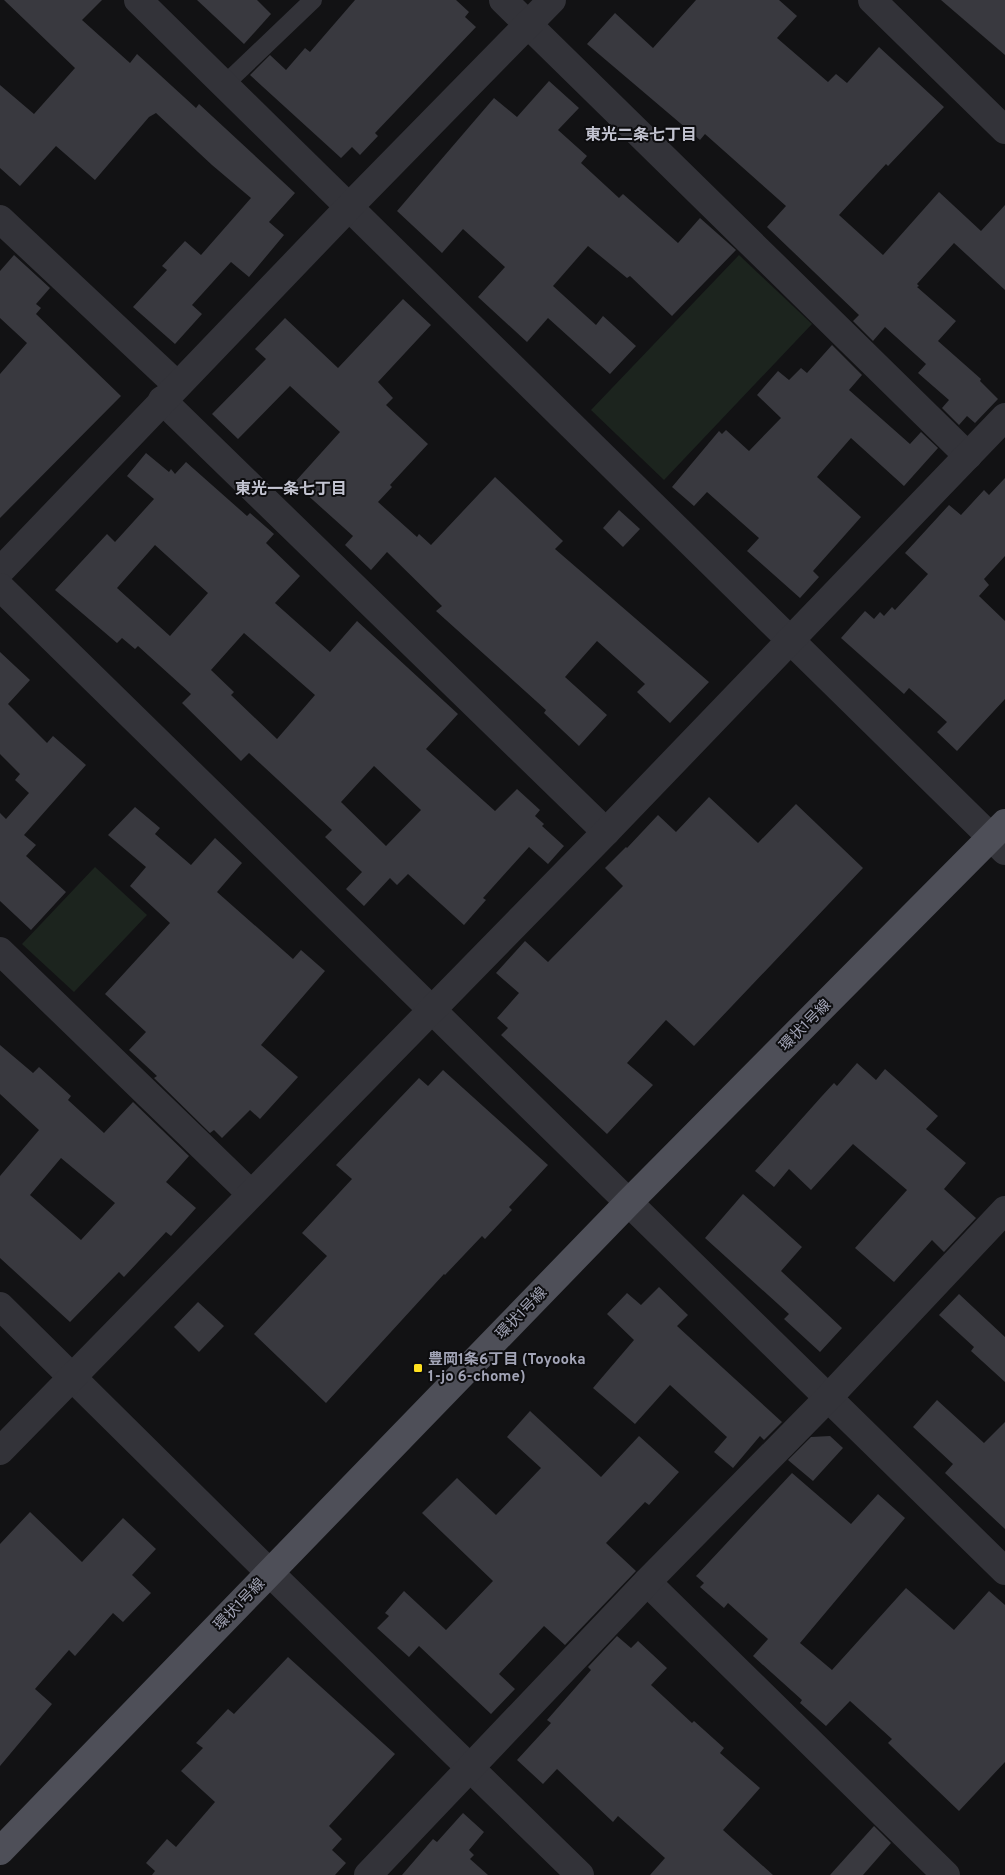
<svg xmlns="http://www.w3.org/2000/svg" width="1005" height="1875" font-family="Overpass,'Noto Sans JP',sans-serif">
  <rect width="100%" height="100%" fill="#121214"/>
  <!-- green -->
  <g fill="#1c241e">
    <polygon points="739,255 812,324 664,480 591,410"/>
    <polygon points="95,867 147,915 74,992 22,944"/>
  </g>
  <!-- building -->
  <g fill="#39393f" fill-rule="evenodd">
    <polygon points="4,0 102,0 82,20 130,63 137,54 196,108 199,104 295,193 269,222 284,235 249,277 231,262 192,305 202,314 175,344 133,307 167,270 162,266 185,241 201,255 251,198 212,165 156,113 149,117 95,180 56,146 20,186 0,168 0,85 34,114 75,68"/>
    <polygon points="197,0 257,0 271,14 244,44"/>
    <polygon points="355,0 456,0 469,12 465,17 476,27 375,133 378,136 360,155 352,147 341,158 250,75 270,55 286,70 305,48 310,52"/>
    <polygon points="696,0 779,0 797,16 777,38 828,82 836,74 847,83 879,47 944,107 888,166 886,164 839,215 883,255 939,192 981,231 1005,205 1005,290 954,243 917,284 919,286 917,287 956,321 938,341 981,379 980,381 998,399 975,423 967,416 959,425 942,408 949,400 918,373 926,364 885,327 873,341 853,321 859,315 767,227 786,206 705,134 700,140 587,44 615,13 653,48"/>
    <polygon points="941,0 1005,0 1005,55"/>
    <polygon points="549,81 579,108 558,130 587,156 581,163 619,198 623,194 678,243 700,218 736,250 672,316 630,276 627,278 588,246 553,286 596,325 603,316 636,346 610,374 548,318 527,342 478,297 505,267 463,229 442,253 397,211 494,98 517,117"/>
    <polygon points="14,255 50,288 36,304 41,308 36,314 121,396 0,518 0,374 27,343 0,318 0,271"/>
    <polygon points="403,299 431,325 378,382 393,398 386,405 428,444 390,485 392,487 378,502 417,537 419,534 431,545 495,477 563,541 555,549 709,682 670,723 637,692 645,684 597,641 565,677 607,715 579,746 544,713 546,710 436,611 442,606 387,552 371,570 345,545 353,536 294,483 340,432 290,386 238,439 212,414 266,359 255,349 285,318 338,368"/>
    <polygon points="832,345 862,375 849,390 910,444 921,432 938,448 904,486 851,438 817,477 861,517 813,571 819,577 800,598 747,551 759,538 707,492 694,506 672,487 719,431 722,434 726,430 749,451 781,418 757,395 778,371 789,380 801,368 807,373"/>
    <path d="M146 453 169 472 171 469 175 474 186 462 247 516 250 513 274 534 266 543 300 576 275 603 330 652 357 621 458 714 426 749 495 811 517 789 540 810 535 816 544 824 542 826 564 846 548 864 529 847 483 898 486 900 464 925 408 874 397 885 390 878 364 906 346 889 362 872 325 837 332 830 249 753 241 761 182 703 191 694 138 646 135 649 122 638 117 643 55 590 107 534 115 542 154 499 127 476ZM155 545 208 593 170 636 117 588ZM244 633 315 695 277 739 231 695 234 692 211 670ZM374 766 421 810 386 846 341 802Z"/>
    <polygon points="1005,478 1005,556 984,579 989,585 979,596 1005,621 1005,699 957,751 937,732 947,722 909,688 904,694 841,638 865,611 874,619 880,612 884,616 892,607 895,610 928,574 905,553 949,505 961,515 984,490 989,495"/>
    <polygon points="619,510 640,529 623,547 603,528"/>
    <polygon points="0,652 30,680 8,704 47,743 53,736 86,765 24,835 36,845 26,856 66,892 31,930 0,901 0,813 6,819 29,793 15,780 20,774 0,754"/>
    <polygon points="709,797 758,843 796,804 863,868 694,1046 666,1020 627,1063 653,1085 607,1134 501,1035 508,1028 497,1018 519,993 496,973 525,941 548,962 623,886 605,868 626,847 627,848 658,815 676,832"/>
    <polygon points="135,807 160,828 155,834 191,865 215,838 242,863 217,892 293,959 301,950 325,971 261,1045 298,1077 260,1119 250,1110 222,1138 214,1130 210,1133 154,1078 157,1076 129,1050 146,1032 105,994 170,923 130,886 146,867 108,835"/>
    <path d="M0 1045 33 1073 39 1067 71 1096 68 1100 104 1133 133 1102 189 1156 166 1182 196 1208 171 1236 166 1232 124 1277 119 1272 70 1322 0 1258V1176L39 1130 0 1094ZM61 1158 115 1203 81 1240 30 1195Z"/>
    <polygon points="857,1063 876,1080 885,1069 938,1116 926,1129 966,1163 944,1189 976,1218 944,1252 932,1240 894,1282 855,1248 907,1190 853,1144 811,1190 789,1169 774,1187 755,1171 822,1096 834,1083 837,1086"/>
    <polygon points="443,1070 548,1165 509,1207 512,1210 485,1239 482,1236 445,1275 444,1274 326,1403 254,1334 327,1256 302,1233 352,1179 336,1165 419,1078 428,1086"/>
    <polygon points="743,1194 802,1247 781,1271 842,1328 820,1352 784,1319 789,1314 705,1238"/>
    <polygon points="659,1287 688,1315 677,1326 782,1422 764,1440 760,1436 733,1468 714,1452 727,1437 670,1385 635,1424 593,1388 634,1340 607,1314 627,1293 641,1305"/>
    <polygon points="959,1294 1005,1337 1005,1382 971,1351 974,1347 939,1315"/>
    <polygon points="198,1302 224,1326 199,1352 174,1327"/>
    <polygon points="937,1400 984,1443 1005,1422 1005,1529 945,1473 953,1464 913,1427"/>
    <polygon points="530,1411 601,1477 639,1436 679,1472 649,1505 645,1502 606,1543 636,1571 565,1645 544,1626 499,1674 515,1689 491,1714 419,1646 409,1657 377,1628 389,1616 385,1613 404,1591 446,1630 493,1581 422,1513 457,1478 496,1515 541,1468 507,1437"/>
    <polygon points="830,1436 843,1448 813,1481 788,1460 811,1437"/>
    <polygon points="792,1473 851,1524 878,1494 905,1518 800,1643 832,1670 906,1588 954,1630 989,1591 1005,1605 1005,1762 959,1811 888,1743 892,1739 850,1701 826,1726 800,1703 802,1700 753,1656 768,1639 728,1603 724,1608 700,1587 704,1583 696,1576"/>
    <polygon points="30,1512 82,1562 123,1518 156,1549 132,1575 151,1593 123,1622 113,1613 75,1656 69,1650 35,1689 52,1704 0,1766 0,1544"/>
    <polygon points="617,1636 631,1648 638,1641 667,1668 651,1685 692,1723 694,1721 724,1748 720,1753 760,1788 723,1830 773,1875 650,1875 665,1858 618,1816 613,1822 557,1769 543,1784 517,1760 551,1723 547,1720 591,1670 588,1667"/>
    <polygon points="288,1657 395,1754 329,1826 342,1839 332,1850 346,1863 335,1875 152,1875 155,1871 146,1863 167,1839 176,1847 215,1802 181,1771 203,1748 196,1743 228,1709 234,1714"/>
    <polygon points="463,1813 484,1832 469,1850 474,1855 470,1859 488,1875 402,1875 433,1839 437,1842"/>
    <polygon points="874,1826 891,1843 863,1875 830,1875"/>
  </g>
  <g fill="none" stroke-linecap="round" stroke-linejoin="round">
    <!-- service -->
    <polyline stroke="#333339" stroke-width="18" points="224,85 313,0"/>
    <!-- minor -->
    <g stroke="#333339" stroke-width="28">
      <polyline points="138,0 1005,851"/>
      <polyline points="503,0 968,456"/>
      <polyline points="872,0 1005,130"/>
      <polyline points="0,219 177,385"/>
      <polyline points="162,400 606,832"/>
      <polyline points="0,571 348,208 552,0"/>
      <polyline points="0,587 1005,1571"/>
      <polyline points="0,951 250,1193"/>
      <polyline points="0,1306 270,1573 580,1875"/>
      <polyline points="0,1451 606,832 1005,417"/>
      <polyline points="647,1582 946,1875"/>
      <polyline points="368,1875 647,1582 828,1398 1005,1210"/>
    </g>
    <!-- primary -->
    <polyline stroke="#4e4f58" stroke-width="28" points="0,1851 628,1203 1005,823"/>
  </g>
  <!-- markers -->
  <rect fill="#ffe01f" stroke="#0d0d0f" stroke-width="2" x="413" y="1363" width="10" height="10" rx="2.5"/>
  <g text-anchor="middle" stroke-width="4" stroke-linejoin="round" paint-order="stroke">
    <!-- street labels -->
    <g font-size="15" fill="#a2a4b6" stroke="#0d0d0f">
      <text transform="translate(805 1025) rotate(-45)" y="5">環状1号線</text>
      <text transform="translate(521 1313) rotate(-46)" y="5">環状1号線</text>
      <text transform="translate(239 1604) rotate(-46)" y="5">環状1号線</text>
    </g>
    <!-- poi labels -->
    <g font-size="15" font-weight="bold" fill="#a2a4b6" stroke="#0d0d0f" text-anchor="start">
      <text x="428" y="1364">豊岡1条6丁目 (Toyooka<tspan x="428" dy="17">1-jo 6-chome)</tspan></text>
    </g>
    <!-- neighbourhood labels -->
    <g font-size="16" font-weight="bold" fill="#c3c4d1" stroke="#0d0d0f">
      <text x="641" y="140">東光二条七丁目</text>
      <text x="291" y="494">東光一条七丁目</text>
    </g>
  </g>
</svg>
